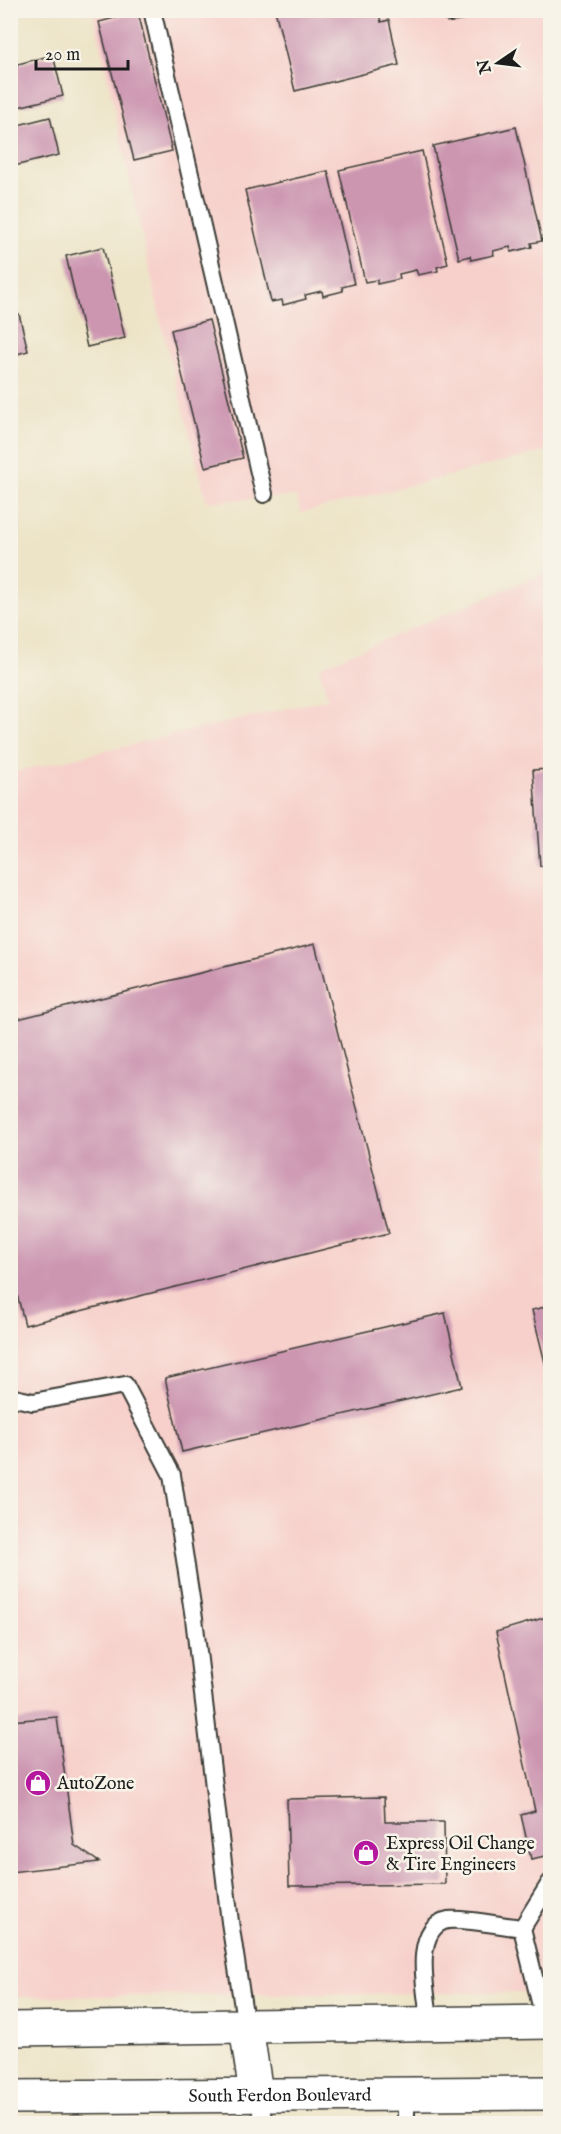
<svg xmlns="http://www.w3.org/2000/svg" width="561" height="2134" font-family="'IM FELL English',serif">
  <rect width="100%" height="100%" fill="#f7f3e8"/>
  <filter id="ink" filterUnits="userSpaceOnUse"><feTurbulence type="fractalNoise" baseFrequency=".0167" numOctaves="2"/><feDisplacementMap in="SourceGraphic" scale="12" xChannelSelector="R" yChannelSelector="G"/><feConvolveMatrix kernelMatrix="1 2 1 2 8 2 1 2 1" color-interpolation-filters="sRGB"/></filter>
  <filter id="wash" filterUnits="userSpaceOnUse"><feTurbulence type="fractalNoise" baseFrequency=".008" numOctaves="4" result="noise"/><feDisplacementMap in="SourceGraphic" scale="24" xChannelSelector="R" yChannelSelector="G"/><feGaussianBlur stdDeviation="1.35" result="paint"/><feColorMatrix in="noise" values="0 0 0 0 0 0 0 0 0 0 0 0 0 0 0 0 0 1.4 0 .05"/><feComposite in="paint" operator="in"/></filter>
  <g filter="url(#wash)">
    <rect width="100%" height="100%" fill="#ede4c7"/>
    <!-- built -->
    <g fill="#f7d0cb">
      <polygon points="93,11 550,11 550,450 301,513 296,496 207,502 162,327"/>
      <polygon points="550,571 550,1992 11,1997 10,773 328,699 319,667"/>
    </g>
    <g id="blocks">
      <!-- building -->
      <g fill="#cc96b1">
        <polygon points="275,10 378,10 381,22 389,20 399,65 295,91"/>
        <polygon points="138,12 172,151 134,160 99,22"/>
        <polygon points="53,55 63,96 10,109 10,66"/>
        <polygon points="50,117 59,155 10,167 10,127"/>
        <polygon points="516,127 542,241 531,243 532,247 511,252 510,247 493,251 494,255 471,260 470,256 459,259 433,146"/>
        <polygon points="422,151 448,264 437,267 438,271 418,275 416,270 399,274 400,279 377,284 377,280 365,282 339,170"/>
        <polygon points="328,171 354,284 342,287 343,291 323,296 322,291 305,295 306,299 283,305 282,300 271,302 245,190"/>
        <polygon points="103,247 125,338 87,347 66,256"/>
        <polygon points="19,314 28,351 10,356 10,316"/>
        <polygon points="209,320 243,458 205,467 171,330"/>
        <polygon points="550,769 550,865 540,866 533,770"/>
        <polygon points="315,944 389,1233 25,1325 10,1267 10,1021"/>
        <polygon points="550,1306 550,1383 532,1310"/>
        <polygon points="445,1313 462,1387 182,1452 165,1378"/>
        <polygon points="550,1616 550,1855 531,1859 521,1815 535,1811 496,1632"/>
        <polygon points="57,1717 74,1845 99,1862 10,1872 10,1721"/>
        <polygon points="384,1797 385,1822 444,1822 445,1884 289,1886 287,1799"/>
        <polygon points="550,1926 550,1945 545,1927"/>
      </g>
    </g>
  </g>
  <g filter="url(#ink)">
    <use href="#blocks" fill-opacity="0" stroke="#3b3a36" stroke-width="1.5"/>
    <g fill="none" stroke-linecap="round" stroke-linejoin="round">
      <!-- service casing -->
      <g stroke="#3b3a36" stroke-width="20">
        <g id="service">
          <polyline points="152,10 264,494"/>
          <polyline points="450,13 463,10"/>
          <polyline points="10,1397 33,1402 125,1385 172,1475 194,1618 230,1922 246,2027"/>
          <polyline points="522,1928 545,2022"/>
          <path d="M430 2024C427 1997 410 1927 448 1920 463 1918 504 1926 522 1928L550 1883"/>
          <polyline points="256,2093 265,2124"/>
          <polyline points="406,2124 406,2094"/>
        </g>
      </g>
      <!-- primary casing -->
      <g stroke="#3b3a36" stroke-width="36">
        <g id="primary">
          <polyline points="246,2027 256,2093"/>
          <polyline points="10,2029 550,2022"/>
          <path id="s1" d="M10 2097 550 2093"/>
        </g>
      </g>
      <!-- service -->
      <use href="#service" stroke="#fff" stroke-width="16"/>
      <!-- primary -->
      <use href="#primary" stroke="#fff" stroke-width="33"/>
    </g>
  </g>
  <!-- icons -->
  <defs>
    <g id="shop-disc" transform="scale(1.35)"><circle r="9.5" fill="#b5179e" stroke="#f7f3e8"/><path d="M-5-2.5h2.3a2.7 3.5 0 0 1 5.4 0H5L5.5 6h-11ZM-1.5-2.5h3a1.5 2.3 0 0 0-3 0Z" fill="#fff"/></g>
  </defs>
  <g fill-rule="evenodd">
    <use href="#shop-disc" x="38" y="1783"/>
    <use href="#shop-disc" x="366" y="1853"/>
  </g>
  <g text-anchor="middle" stroke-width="5" stroke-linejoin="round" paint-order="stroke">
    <!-- poi labels -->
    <g font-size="18" fill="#1c1c1c" stroke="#f7f3e8" text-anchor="start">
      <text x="57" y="1789">AutoZone</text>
      <text x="386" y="1849">Express Oil Change<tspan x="386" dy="21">&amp; Tire Engineers</tspan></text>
    </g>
    <!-- street labels -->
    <g font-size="18" fill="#1c1c1c" stroke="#f7f3e8">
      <text dy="6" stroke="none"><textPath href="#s1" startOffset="270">South Ferdon Boulevard</textPath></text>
    </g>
  </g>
  <!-- margin -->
  <rect width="561" height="2134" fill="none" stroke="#f7f3e8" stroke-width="36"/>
  <!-- north arrow -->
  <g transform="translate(498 63) rotate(256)" stroke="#f7f3e8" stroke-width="4.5" paint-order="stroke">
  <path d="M0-4.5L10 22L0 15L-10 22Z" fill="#1c1c1c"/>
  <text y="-9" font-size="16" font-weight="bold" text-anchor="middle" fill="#1c1c1c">N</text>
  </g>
  <!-- scale -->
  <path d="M36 60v9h92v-9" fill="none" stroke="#1c1c1c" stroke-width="3"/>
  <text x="45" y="60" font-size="18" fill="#1c1c1c" stroke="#f7f3e8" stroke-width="4.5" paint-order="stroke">20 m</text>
</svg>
